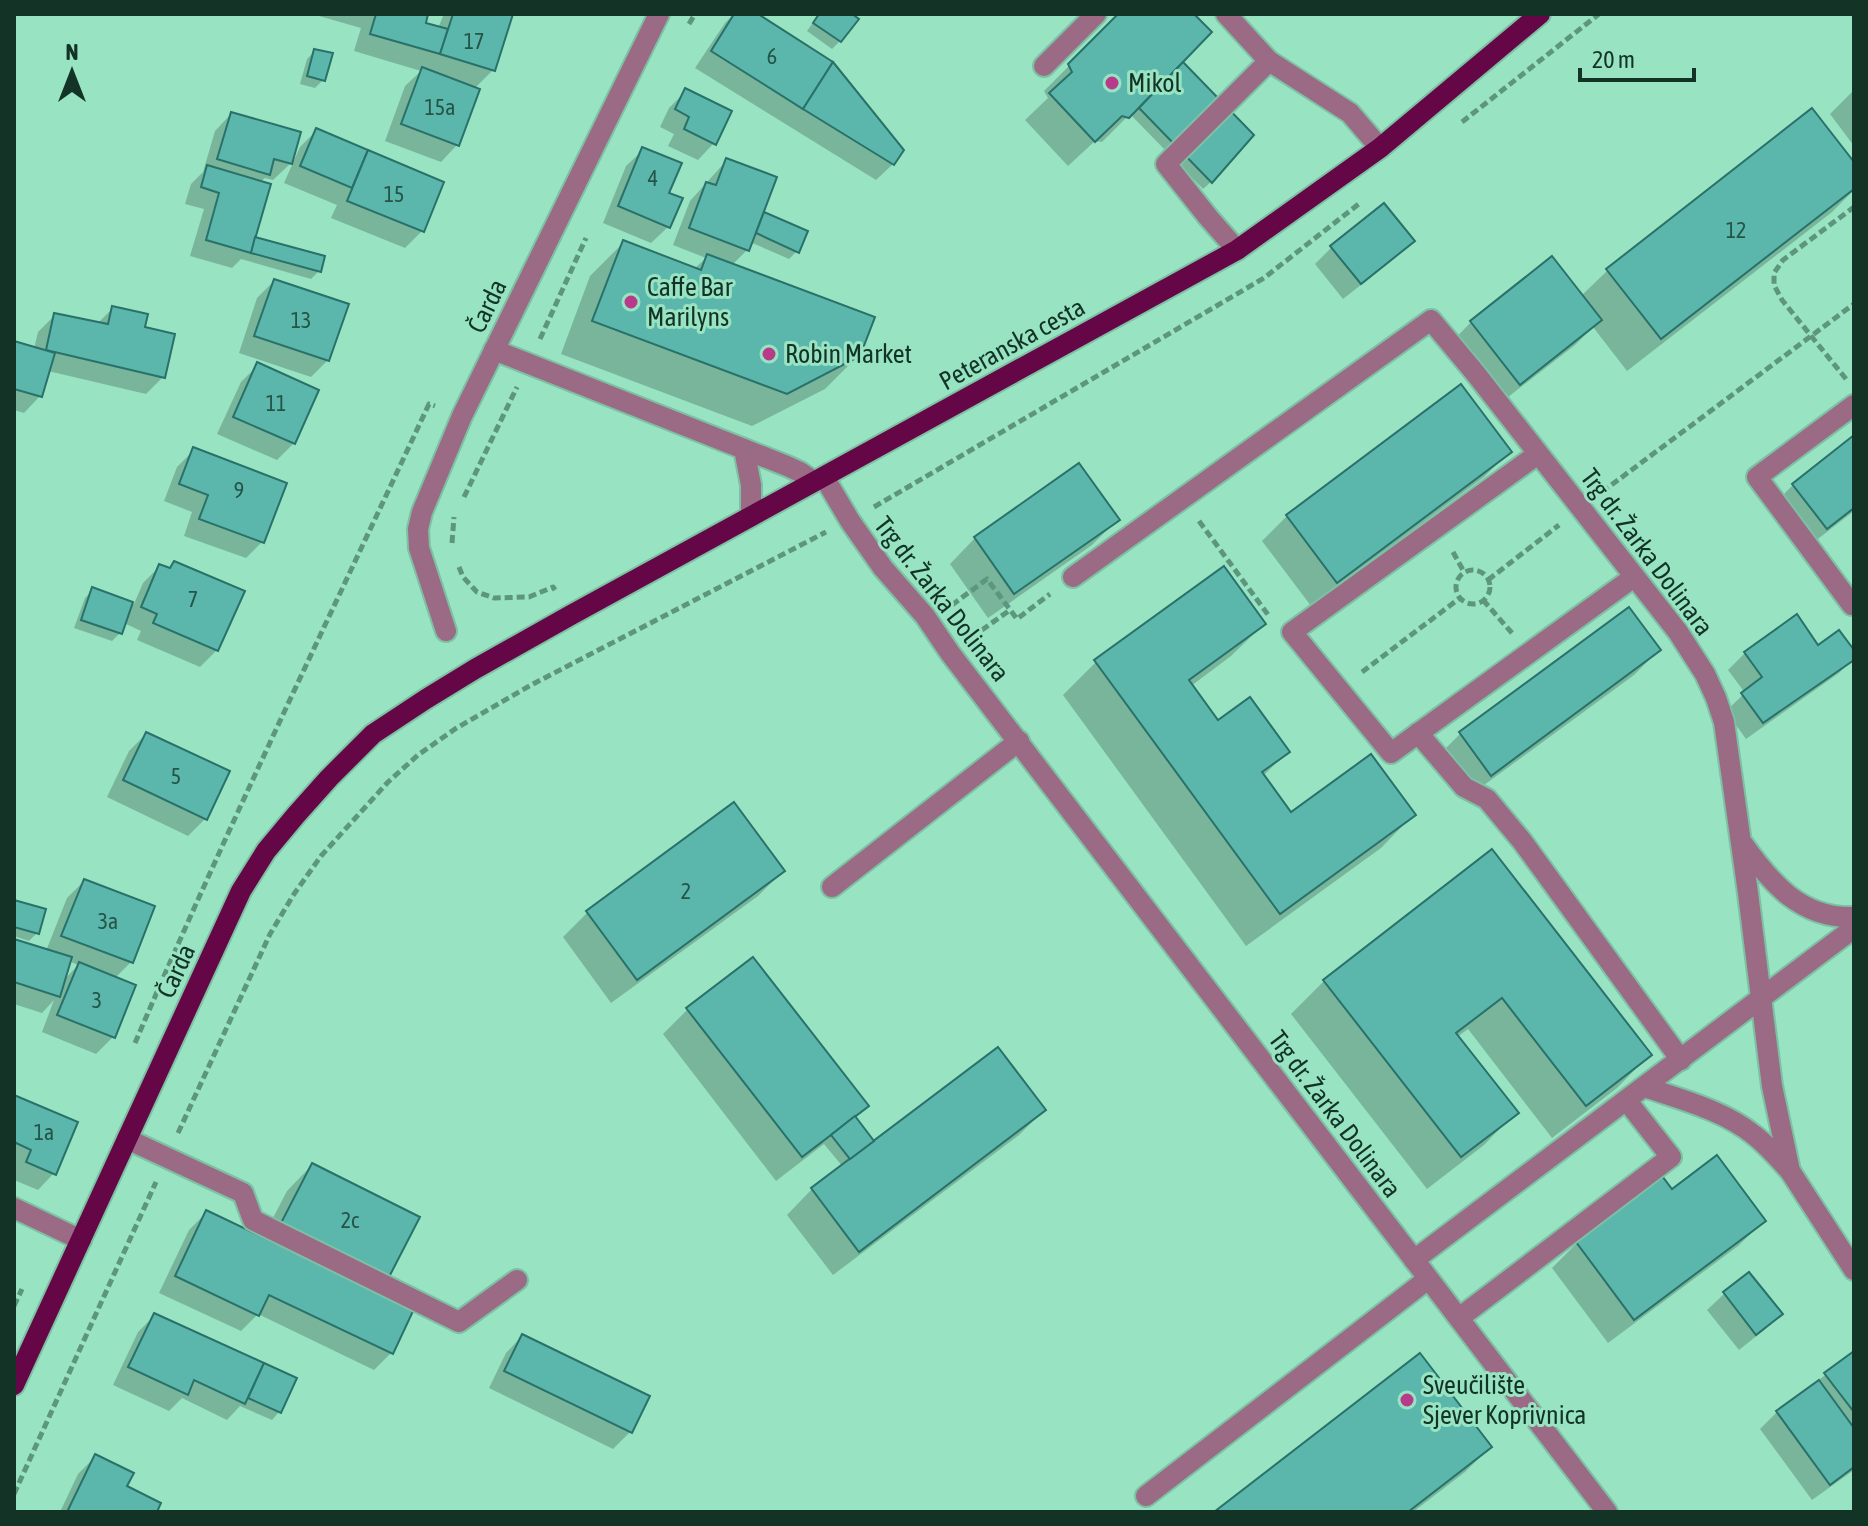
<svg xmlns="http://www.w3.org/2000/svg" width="1868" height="1526" font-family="'Asap Condensed',sans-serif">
  <rect width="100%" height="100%" fill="#97e3c2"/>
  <!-- shadow -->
  <g fill="#0003" fill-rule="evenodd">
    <polygon points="312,14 426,14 423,24 438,28 444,14 508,14 493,70 474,89 457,145 441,162 385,141 405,86 421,71 354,51 361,28"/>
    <polygon points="734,14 754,14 893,164 876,180 695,68 725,23"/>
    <polygon points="819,14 849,14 840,41 832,49 807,31"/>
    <polygon points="1121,14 1191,14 1181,62 1211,182 1203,189 1130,114 1102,142 1095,141 1068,166 1025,120 1048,98 1044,91"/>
    <polygon points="315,51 323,80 315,88 300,84 307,59"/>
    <polygon points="1854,90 1854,146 1830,114"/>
    <polygon points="686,91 714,143 698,160 668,146 674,134 660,127 669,108"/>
    <polygon points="1812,111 1854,165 1854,190 1832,212 1627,371 1593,327 1575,345 1494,408 1446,348 1471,322 1581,296 1607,271"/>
    <polygon points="231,114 291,163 273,180 265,178 260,182 253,239 319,271 311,279 241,259 232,268 190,256 204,209 185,204 191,184 203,172 215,131"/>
    <polygon points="317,130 441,183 422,231 405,248 331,218 337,205 284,183 300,147"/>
    <polygon points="643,150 667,194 668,227 651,243 603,223 626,166"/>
    <polygon points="727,160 761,213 806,232 797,251 789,259 750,242 747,250 732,265 859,355 825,389 752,426 561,354 590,276 623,243 694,269 706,258 673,245 690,201"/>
    <polygon points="1412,241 1395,258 1343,299 1315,264 1332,247"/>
    <polygon points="274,281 328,360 311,377 239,353 257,298"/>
    <polygon points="113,308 163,377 146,394 48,371 40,396 24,413 14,410 14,343 34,349 38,332 55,315 97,324"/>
    <polygon points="258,365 294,443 277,460 217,434 241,382"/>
    <polygon points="1854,437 1854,511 1801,552 1768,510 1793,485"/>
    <polygon points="194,450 262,542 246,558 184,536 192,512 164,501 177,467"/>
    <polygon points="1509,452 1484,477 1311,606 1262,541 1287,516"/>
    <polygon points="1117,520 1092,545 988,618 950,564 975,538"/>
    <polygon points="174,563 217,650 200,667 137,640 141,631 124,623 120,633 112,641 74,628 85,598 93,590 134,604 143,583 160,566 168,569"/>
    <polygon points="1629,609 1659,650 1634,675 1465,799 1435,759 1460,734"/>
    <polygon points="1796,617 1818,648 1854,653 1854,658 1839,673 1746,739 1726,711 1745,693 1728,670 1745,653"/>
    <polygon points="1264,624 1231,656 1191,686 1218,722 1288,751 1263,776 1291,815 1413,815 1381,848 1246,946 1063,695 1096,662"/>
    <polygon points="146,734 205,819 188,836 107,797 129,751"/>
    <polygon points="1492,851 1649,1055 1617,1088 1552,1138 1468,1029 1457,1037 1516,1112 1484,1145 1427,1189 1291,1014 1324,981"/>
    <polygon points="783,871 758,896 611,1003 563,937 588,912"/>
    <path d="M84 881 131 962 115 978 134 986 113 1037 96 1054 42 1032 54 1000 42 1013 14 1004V941L46 951 67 898ZM69 961 78 965 64 980Z"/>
    <polygon points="14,902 37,933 29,941 14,936"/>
    <polygon points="688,1009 866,1106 854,1118 874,1143 1044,1110 1019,1135 833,1275 787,1215 812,1189 843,1167 824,1144 776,1181 663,1034"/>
    <polygon points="14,1097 54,1173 38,1190 14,1180"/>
    <polygon points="312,1165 387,1276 391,1353 374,1370 258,1314 241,1331 159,1293 189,1230 206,1213 262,1239 287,1191"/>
    <polygon points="1672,1192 1764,1221 1738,1246 1608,1343 1552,1268 1577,1243"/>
    <polygon points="1749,1274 1780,1314 1764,1330 1739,1350 1707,1310 1724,1294"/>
    <polygon points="155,1315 295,1379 279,1412 272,1420 240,1406 227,1420 182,1398 169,1411 113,1385 138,1332"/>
    <polygon points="522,1336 647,1397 630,1432 613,1449 489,1388 506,1353"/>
    <polygon points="1854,1353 1854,1470 1812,1500 1760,1429 1777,1412"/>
    <polygon points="1490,1447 1465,1472 1413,1512 1218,1512"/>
    <polygon points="95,1457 125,1487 154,1512 60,1512 78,1474"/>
  </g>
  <!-- building -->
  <g fill="#5bb7ac" stroke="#297169" stroke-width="2">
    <polygon points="376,14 428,14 426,23 448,29 440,54 370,34"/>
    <polygon points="453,14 513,14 495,71 440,54"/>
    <polygon points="734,14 758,14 833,62 803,109 711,51"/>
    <polygon points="819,14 852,14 859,19 841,42 813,23"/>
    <polygon points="1118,14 1194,14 1212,32 1129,118 1122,116 1095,142 1049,93 1072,72 1068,64"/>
    <polygon points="314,49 333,53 325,81 307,76"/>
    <polygon points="833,62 904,150 894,165 803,109"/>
    <polygon points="1183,62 1254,135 1212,183 1139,108"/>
    <polygon points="422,67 480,89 459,146 401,124"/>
    <polygon points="685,88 732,111 716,145 684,129 689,117 675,109"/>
    <polygon points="1812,108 1854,162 1854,189 1661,339 1606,269"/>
    <polygon points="231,112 301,132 292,164 274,159 270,175 217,159"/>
    <polygon points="316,128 368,150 352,188 300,166"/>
    <polygon points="642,147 682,163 669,193 683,198 670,228 618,206"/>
    <polygon points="368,150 444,182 424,232 347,201"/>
    <polygon points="726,158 777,177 749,251 689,228 706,182 716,185"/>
    <polygon points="207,165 271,184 251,253 206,240 219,193 201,187"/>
    <polygon points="1384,203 1415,241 1361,284 1330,246"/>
    <polygon points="764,212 808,231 799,253 756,233"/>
    <polygon points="255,237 325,256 321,272 251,253"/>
    <polygon points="623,240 701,270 707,254 875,317 860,356 787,394 592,321"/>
    <polygon points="1552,256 1602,320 1520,385 1470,321"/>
    <polygon points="274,279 349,304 329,361 254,336"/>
    <polygon points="112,306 148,314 145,327 175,334 165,378 46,350 54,313 108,324"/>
    <polygon points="14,341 55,353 42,397 14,389"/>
    <polygon points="257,362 319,390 295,444 233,417"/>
    <polygon points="1461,384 1512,452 1337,583 1286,515"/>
    <polygon points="1854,435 1854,508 1827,529 1792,484"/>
    <polygon points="193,447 287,483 264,543 199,519 208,495 179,484"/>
    <polygon points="1079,463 1120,520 1014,594 974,537"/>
    <polygon points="174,561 245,591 218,651 153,623 157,614 141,607 159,564 170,568"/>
    <polygon points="1224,566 1266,624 1189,680 1218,720 1250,697 1290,752 1262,772 1291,812 1371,754 1416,815 1280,914 1094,660"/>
    <polygon points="92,587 133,602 122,634 81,620"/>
    <polygon points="1629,607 1661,650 1491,776 1459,732"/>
    <polygon points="1797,614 1818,645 1839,630 1854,650 1854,660 1763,723 1741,693 1762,677 1744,652"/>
    <polygon points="146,732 230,771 207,820 123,780"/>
    <polygon points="734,802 785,871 637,980 586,911"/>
    <polygon points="1492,849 1652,1055 1586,1106 1502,998 1456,1033 1519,1113 1461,1157 1323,980"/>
    <polygon points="84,879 155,906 133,963 61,936"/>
    <polygon points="14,900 46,909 39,934 14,927"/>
    <polygon points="14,939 72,957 60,997 14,982"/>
    <polygon points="753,957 869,1106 802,1157 686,1008"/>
    <polygon points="79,962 136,985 115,1038 57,1015"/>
    <polygon points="998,1047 1046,1110 859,1252 811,1188"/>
    <polygon points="14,1095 78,1122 56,1175 26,1162 31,1150 14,1142"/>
    <polygon points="855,1116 874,1141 850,1159 831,1135"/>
    <polygon points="1717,1155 1766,1221 1634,1320 1576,1242 1662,1176 1672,1189"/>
    <polygon points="312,1163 420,1217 389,1277 281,1223"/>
    <polygon points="206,1210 414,1309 393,1354 269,1295 259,1316 175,1276"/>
    <polygon points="1749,1272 1783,1314 1756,1335 1723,1292"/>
    <polygon points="154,1313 264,1363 245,1404 194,1380 188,1395 128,1367"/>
    <polygon points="522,1334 650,1396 632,1433 504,1371"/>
    <polygon points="1854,1351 1854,1412 1824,1373"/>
    <polygon points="1420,1353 1492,1447 1408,1512 1214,1512"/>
    <polygon points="264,1363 297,1378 281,1413 248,1398"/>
    <polygon points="1819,1380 1854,1428 1854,1467 1830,1485 1776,1411"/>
    <polygon points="95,1454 134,1473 127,1486 161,1503 157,1512 67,1512"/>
  </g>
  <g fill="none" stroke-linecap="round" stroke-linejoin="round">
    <!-- minor casing -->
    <g stroke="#7dc0a3" stroke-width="24">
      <g id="minor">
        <polyline points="1226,14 1269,61"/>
        <polyline points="1044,66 1096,14"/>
        <polyline points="1237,250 1208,217 1166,164 1269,61 1350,113 1380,148"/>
        <polyline points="494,350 787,466 800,472 814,482"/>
        <polyline points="1854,405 1757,477 1852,605 1854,603"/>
        <polyline points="744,449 751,485 751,516"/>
        <polyline points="1538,454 1292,632 1391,753 1634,577"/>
        <polyline points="824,477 850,521 883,568 925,616 950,653 1607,1512"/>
        <polyline points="1073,577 1431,320 1476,374 1678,632 1705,674 1716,698 1724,722 1748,893 1772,1086 1790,1171 1854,1270"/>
        <polyline points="446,631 419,548 418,529 422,512 462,416 659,14"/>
        <polyline points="1418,733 1464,787 1487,799 1522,841 1681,1060"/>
        <path d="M1743 844C1771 883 1801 919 1854 917"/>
        <polyline points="832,887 1019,741"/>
        <path d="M1645 1087C1682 1100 1723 1110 1754 1135 1767 1145 1779 1159 1790 1171"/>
        <polyline points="127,1139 243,1193 253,1220 459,1322 517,1280"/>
        <polyline points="14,1208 81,1240"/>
        <polyline points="1414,1260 1854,928"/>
        <polyline points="1459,1318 1671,1157 1627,1101"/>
        <polyline points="1146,1496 1428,1279"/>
      </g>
    </g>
    <!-- major casing -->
    <g stroke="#7dc0a3" stroke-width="24">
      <polyline id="major" points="14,1385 241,891 266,851 296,815 329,778 373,734 426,699 475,669 571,615 1237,250 1380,148 1540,14"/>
    </g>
    <!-- path -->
    <g stroke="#5d967d" stroke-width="5" stroke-dasharray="8 4" stroke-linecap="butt">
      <polyline points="689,24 695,14"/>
      <polyline points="1462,122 1599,14"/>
      <polyline points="540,339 586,238"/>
      <polyline points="1846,379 1782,300 1774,285 1774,273 1783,260 1854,207"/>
      <polyline points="1602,492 1854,304"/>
      <polyline points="464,497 517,387"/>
      <polyline points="874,507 1264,278 1360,203"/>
      <polyline points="1199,521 1269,616"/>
      <polyline points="452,543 454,517"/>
      <polyline points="1453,552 1464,572"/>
      <polyline points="459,567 463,577 477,592 494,598 529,597 553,587 555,590"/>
      <circle cx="1473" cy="587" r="17"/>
      <polyline points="1488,580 1559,525"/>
      <polyline points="1483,600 1512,633"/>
      <polyline points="952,605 987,579 1017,619 1050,594"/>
      <polyline points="972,637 1010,610"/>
      <polyline points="1362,672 1460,598"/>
      <path d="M135 1043C227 828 330 616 429 404L435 406"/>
      <polyline points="178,1133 270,934 294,894 321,856 388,782 418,755 455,729 531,685 826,532"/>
      <polyline points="14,1306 22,1289"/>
      <polyline points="14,1494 156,1182"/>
    </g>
    <!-- minor -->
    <use href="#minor" stroke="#9b6a85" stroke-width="20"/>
    <!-- major -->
    <use href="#major" stroke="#650647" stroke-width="20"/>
  </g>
  <!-- markers -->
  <g fill="#b83b8b" stroke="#97e3c2" stroke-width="3">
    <circle cx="1112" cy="83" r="8"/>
    <circle cx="631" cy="302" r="8"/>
    <circle cx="769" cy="354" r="8"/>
    <circle cx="1407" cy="1400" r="8"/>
  </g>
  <g text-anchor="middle" stroke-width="6" stroke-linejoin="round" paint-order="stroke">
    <!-- number labels -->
    <g font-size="22" fill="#255448">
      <text x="474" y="49">17</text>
      <text x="772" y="64">6</text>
      <text x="440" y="115">15a</text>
      <text x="653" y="186">4</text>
      <text x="394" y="202">15</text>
      <text x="1736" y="238">12</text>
      <text x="301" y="328">13</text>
      <text x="276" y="411">11</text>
      <text x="239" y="498">9</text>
      <text x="193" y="607">7</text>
      <text x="176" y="784">5</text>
      <text x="686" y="899">2</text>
      <text x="108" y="929">3a</text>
      <text x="97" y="1008">3</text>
      <text x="44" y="1140">1a</text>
      <text x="350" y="1228">2c</text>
    </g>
    <!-- poi labels -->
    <g font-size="26" fill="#133326" stroke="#97e3c2" text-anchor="start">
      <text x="1128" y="92">Mikol</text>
      <text x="647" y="296">Caffe Bar<tspan x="647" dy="30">Marilyns</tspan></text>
      <text x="785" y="363">Robin Market</text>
      <text x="1423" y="1394">Sveučilište<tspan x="1423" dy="30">Sjever Koprivnica</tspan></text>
    </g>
    <!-- street labels -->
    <g font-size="26" fill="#133326" stroke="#97e3c2">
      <text transform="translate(487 306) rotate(-64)" y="9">Čarda</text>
      <text transform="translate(1012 344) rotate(-29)" y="9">Peteranska cesta</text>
      <text transform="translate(1647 552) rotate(53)" y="9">Trg dr. Žarka Dolinara</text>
      <text transform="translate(942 599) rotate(52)" y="9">Trg dr. Žarka Dolinara</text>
      <text transform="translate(176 971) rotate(-65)" y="9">Čarda</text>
      <text transform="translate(1335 1114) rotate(53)" y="9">Trg dr. Žarka Dolinara</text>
    </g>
  </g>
  <!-- border -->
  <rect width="1868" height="1526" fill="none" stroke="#133326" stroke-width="32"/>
  <!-- north arrow -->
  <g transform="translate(72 72)" stroke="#97e3c2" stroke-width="6" paint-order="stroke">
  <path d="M0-6L14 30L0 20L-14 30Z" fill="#133326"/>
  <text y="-12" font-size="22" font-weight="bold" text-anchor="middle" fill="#133326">N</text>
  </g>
  <!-- scale -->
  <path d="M1580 68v12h114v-12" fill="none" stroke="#133326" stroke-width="4"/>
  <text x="1592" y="68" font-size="24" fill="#133326" stroke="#97e3c2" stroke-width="6" paint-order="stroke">20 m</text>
</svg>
